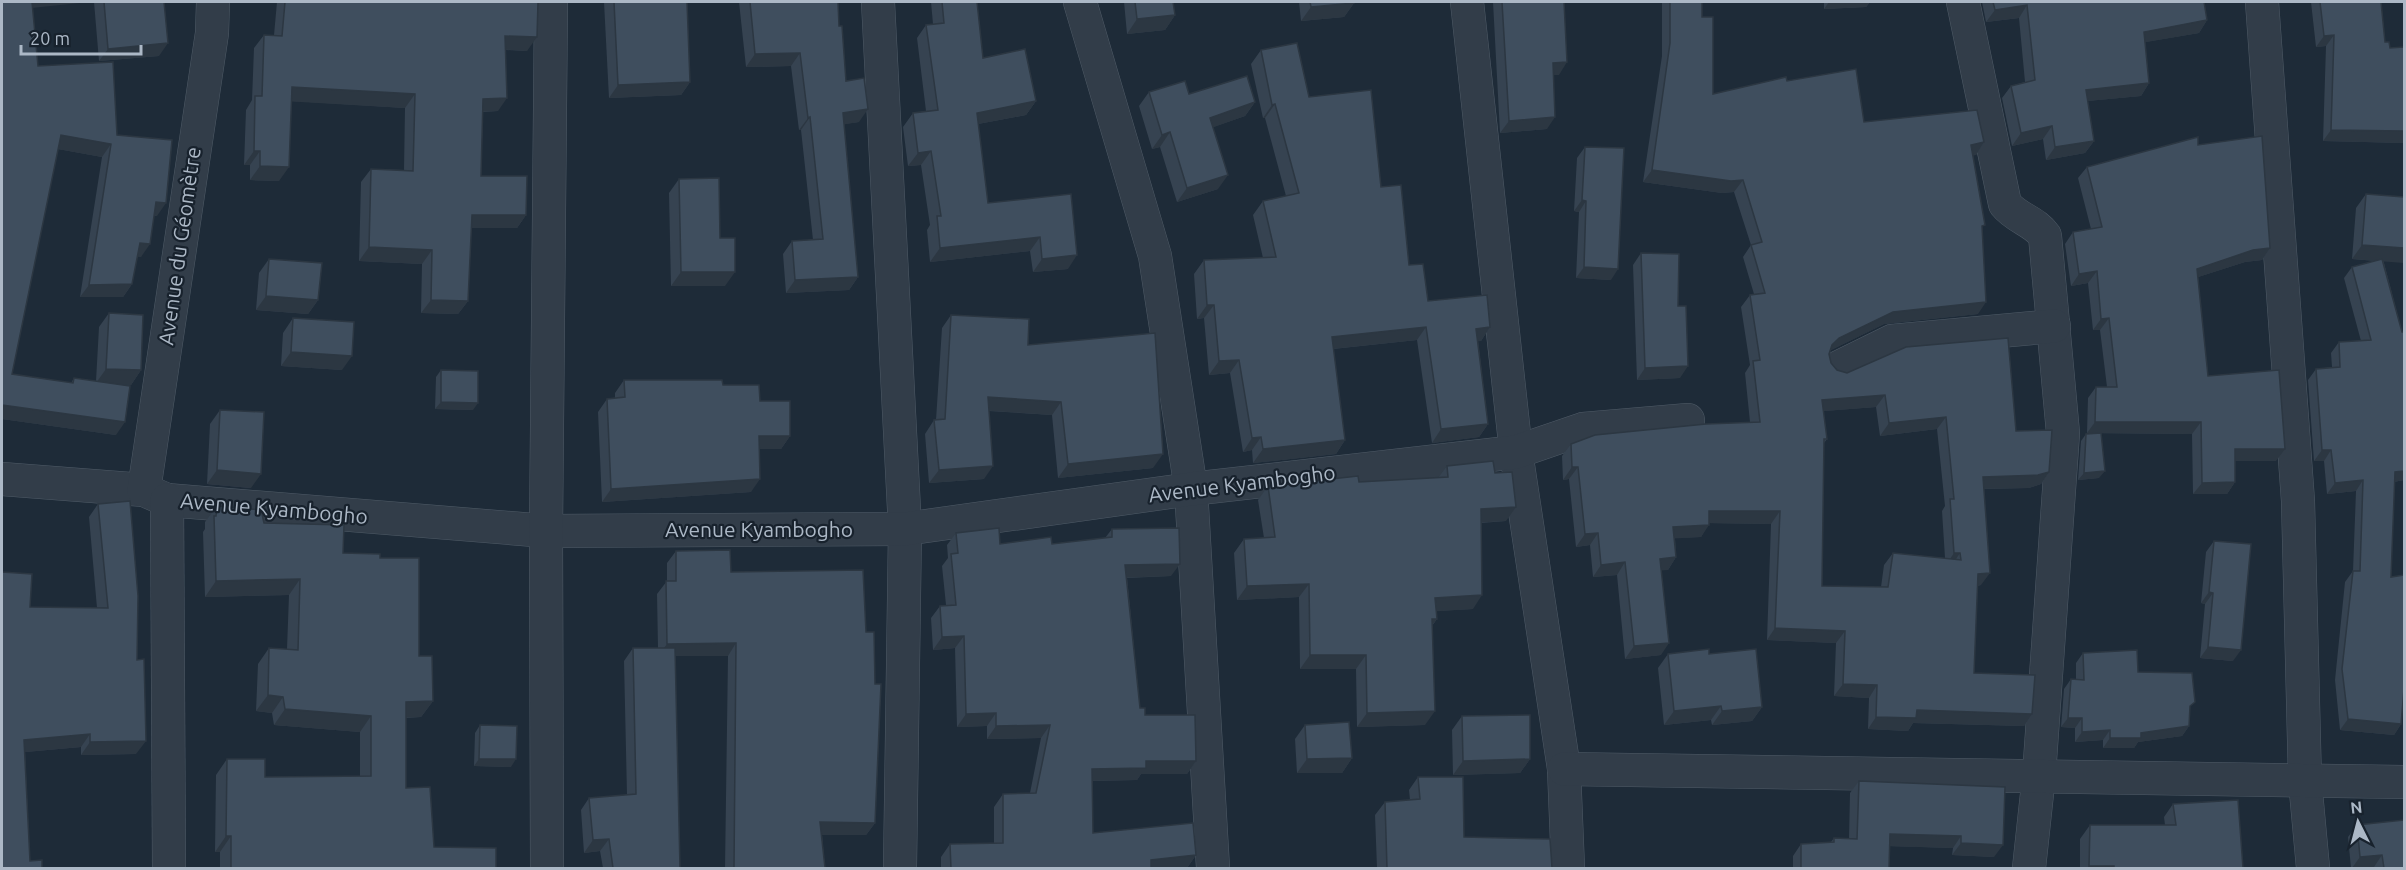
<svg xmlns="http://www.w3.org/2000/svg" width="2406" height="870" font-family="Ubuntu,sans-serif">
  <rect width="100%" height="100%" fill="#1e2b38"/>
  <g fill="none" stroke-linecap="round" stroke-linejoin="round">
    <!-- minor casing -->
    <g stroke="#4f5b67" stroke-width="34">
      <g id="minor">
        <polyline points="878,2 905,529 900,868"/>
        <polyline points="1080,2 1155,256 1191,489 1213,868"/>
        <polyline points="1467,2 1516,452 1564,769 1568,868"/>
        <path d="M1963 2 2005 204C2017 219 2035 221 2045 236L2063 433 2039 775 2029 868"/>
        <polyline points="2262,2 2298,501 2305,781 2313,868"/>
        <polyline points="1839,367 1892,341 2054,326"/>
        <polyline points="2,479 144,490 167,500 546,531 905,529 1191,489 1516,452 1583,429 1688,420"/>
        <polyline points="144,490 212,33 213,2"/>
        <polyline points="167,500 169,868"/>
        <polyline points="1564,769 2404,782"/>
        <polyline points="547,868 546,531 551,2"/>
      </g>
    </g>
    <!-- minor -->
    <use href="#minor" stroke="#323d49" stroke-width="33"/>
  </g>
  <!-- wall -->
  <g fill="#364351" fill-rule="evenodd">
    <polygon points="2,2 32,7 38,66 117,135 157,216 154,216 141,257 137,256 132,284 123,297 80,297 102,157 58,149 12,374 71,383 74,378 96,381 99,327 109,313 141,370 131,385 114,384 116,435 2,419"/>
    <polygon points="94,2 164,2 159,56 99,61"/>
    <polygon points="277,2 538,2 527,51 506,50 498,111 483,112 481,176 526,215 517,228 471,228 468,301 458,314 421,313 422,264 359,261 361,182 371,169 404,170 405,108 292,101 279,181 250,180 250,165 244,165 246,110 252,100 254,48 264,35 274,35"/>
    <polygon points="604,2 687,2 690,82 681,95 609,98"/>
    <polygon points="739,2 838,2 839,26 846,81 859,122 844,124 858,277 849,290 786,293 783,254 792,241 813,240 801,130 799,130 791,66 746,67"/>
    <polygon points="931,2 977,2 983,58 1036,101 1026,115 978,124 988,203 1071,194 1068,269 1033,272 1030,251 930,262 927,230 930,225 921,165 908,166 903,127 913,113 926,111 917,38 926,25 933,24"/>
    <polygon points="1124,2 1173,2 1175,15 1165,30 1127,34"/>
    <polygon points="1299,2 1354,2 1354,3 1344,17 1301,21"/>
    <polygon points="1493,2 1564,2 1559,75 1553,75 1547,129 1500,133"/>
    <path d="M1662 2H1702V17L1713 94 1787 81 1864 122 1984 142 1976 155H1973L1982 229 1978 314 1884 324 1831 350 1829 354 1831 363 1837 370 2016 431 2049 472 2041 484 2029 488 1984 489 1981 585 1977 586 1974 673 2032 714 2024 726 1913 723 1908 731 1868 729 1869 698 1834 696 1836 643 1767 640 1771 524 1709 523 1701 537 1675 538 1676 557 1668 570H1662L1661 655 1625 659 1617 575 1593 577 1590 545 1576 547 1569 479 1563 480 1562 456 1571 444 1750 422 1745 373 1750 365 1741 307 1750 295 1754 294 1743 257 1751 245 1734 192 1722 193 1643 182 1662 56ZM1876 407 1880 436 1937 429 1945 506 1942 511 1945 558 1893 553 1884 565 1881 587 1822 586 1824 443 1827 439 1823 411Z"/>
    <polygon points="1824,2 1870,2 1866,7 1824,9"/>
    <polygon points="1982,2 2204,2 2207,20 2199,33 2145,42 2149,83 2141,96 2087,101 2094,141 2085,153 2046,160 2043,139 2012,146 2002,98 2011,86 2025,82 2019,18 1986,22"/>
    <polygon points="2311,2 2381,2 2385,42 2390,48 2404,47 2404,143 2323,141 2326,46 2316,47"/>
    <polygon points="1261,50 1309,97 1381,187 1409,265 1428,301 1490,327 1481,341 1478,341 1488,424 1479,437 1432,443 1417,340 1333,349 1345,440 1336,454 1253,463 1252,450 1243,452 1230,373 1209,375 1204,318 1197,319 1194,274 1204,260 1263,258 1253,215 1263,201 1286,196 1265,118 1263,118 1251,64"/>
    <polygon points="1149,92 1189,94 1255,102 1245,116 1213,127 1218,189 1177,202 1160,147 1152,149 1139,106"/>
    <polygon points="2198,145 2270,248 2262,260 2245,262 2198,277 2208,376 2276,461 2235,461 2235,482 2227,494 2193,494 2192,434 2087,433 2088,398 2096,387 2107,387 2100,330 2093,330 2088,283 2071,286 2065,244 2073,232 2091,229 2078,178 2087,167"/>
    <polygon points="1585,147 1611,280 1576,278 1579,212 1574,211 1577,158"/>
    <polygon points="679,179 720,238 725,286 671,286 669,193"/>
    <polygon points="2366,194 2402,332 2404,332 2404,480 2394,482 2391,577 2401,724 2394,735 2340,730 2335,680 2345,582 2353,571 2356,491 2327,494 2324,461 2314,461 2308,380 2316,369 2332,367 2331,353 2339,342 2361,341 2344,278 2352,267 2376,261 2352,259 2356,208"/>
    <polygon points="1641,253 1678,306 1680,378 1637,380 1633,265"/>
    <polygon points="269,259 318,300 308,314 256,310 259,273"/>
    <polygon points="951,315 1153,468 1058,478 1052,415 989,411 984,479 929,483 925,434 934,420 936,420 942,328"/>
    <polygon points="293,318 342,370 281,366 283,333"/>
    <polygon points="441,370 473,410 435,409 436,377"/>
    <polygon points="624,380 723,385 760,401 790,436 781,449 760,449 751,492 602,502 598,412 607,399 615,398 615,393"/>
    <polygon points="220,410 251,488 207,484 210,424"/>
    <polygon points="2086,434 2099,478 2078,480 2081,441"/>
    <polygon points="1447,466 1495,473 1506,521 1481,523 1473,609 1436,611 1437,619 1432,626 1425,725 1357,727 1356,669 1300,669 1299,597 1237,600 1234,553 1244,539 1264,538 1258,500 1268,486 1438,478"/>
    <polygon points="98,504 136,754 81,755 81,747 25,752 30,861 2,868 30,607 97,608 89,517"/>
    <polygon points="217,506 343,553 380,558 419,656 433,701 421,717 406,718 406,788 434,847 496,868 220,868 220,852 215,852 216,775 227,759 265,777 360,776 360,732 274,725 272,713 256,711 258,664 269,648 287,649 289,595 205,597 203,532 205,529 205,522"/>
    <polygon points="1112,529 1171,576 1127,578 1140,708 1145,715 1196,761 1187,774 1141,774 1137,780 1093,781 1093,833 1196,855 1187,868 941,868 941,857 950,844 994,844 994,807 1003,794 1030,793 1041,738 987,739 987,726 957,727 955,648 933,650 931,618 940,606 946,605 942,566 948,558 947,545 956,533 1000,544 1052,544 1105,538"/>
    <polygon points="2214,541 2233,661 2200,658 2205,604 2201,603 2206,552"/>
    <polygon points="676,551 731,572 875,823 866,835 822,835 825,868 725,868 728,656 675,656 680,868 603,868 600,851 584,853 581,810 589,798 627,795 624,661 633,648 658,648 657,594 667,581 667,563"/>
    <polygon points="2083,653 2138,672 2190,709 2189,726 2182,736 2138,742 2134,748 2103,748 2103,740 2075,742 2075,728 2061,727 2064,689 2071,679 2076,679 2076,663"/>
    <polygon points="1668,654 1709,654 1762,707 1752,721 1712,725 1711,720 1664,725 1658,668"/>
    <polygon points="1462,716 1530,759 1520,773 1453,775 1452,730"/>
    <polygon points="480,725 511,767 474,766 475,733"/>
    <polygon points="1305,725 1352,758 1342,773 1297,773 1295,739"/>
    <polygon points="1418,777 1464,837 1552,868 1377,868 1375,815 1385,802 1410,800 1409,790"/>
    <polygon points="1859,781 2005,787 1994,857 1952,855 1953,848 1889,846 1889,868 1793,868 1793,856 1801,844 1831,842 1834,838 1849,839 1850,793"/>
    <polygon points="2173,804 2243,868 2080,868 2080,839 2090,825 2165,825 2164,817"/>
    <polygon points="2357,825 2404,868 2374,868 2374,867 2351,868 2348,837"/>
  </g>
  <!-- shaded-wall -->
  <g fill="#2c3742">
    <polygon points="27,2 89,2 22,9"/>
    <polygon points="1829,2 1870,2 1866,7 1824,9"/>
    <polygon points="1354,3 1344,17 1301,21 1311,7"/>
    <polygon points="2027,5 2019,18 1986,22 1995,10"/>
    <polygon points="1175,15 1165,30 1127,34 1137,19"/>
    <polygon points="2207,20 2199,33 2135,44 2144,32"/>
    <polygon points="2334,35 2326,46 2316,47 2324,36"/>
    <polygon points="505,36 537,37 527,51 496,49"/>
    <polygon points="168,43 159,56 99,61 108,49"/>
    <polygon points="800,53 791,66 746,67 755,54"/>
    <polygon points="1567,62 1559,75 1544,75 1553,63"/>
    <polygon points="690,82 681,95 609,98 618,85"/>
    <polygon points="2149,83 2141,96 2077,102 2086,90"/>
    <polygon points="292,87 415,94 405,108 283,101"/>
    <polygon points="507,98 498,111 474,112 483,99"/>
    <polygon points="1036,101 1026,115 967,126 977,113"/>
    <polygon points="1255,102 1245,116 1200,132 1210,118"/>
    <polygon points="1275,104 1265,118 1263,118 1272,105"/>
    <polygon points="868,109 859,122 834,126 843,113"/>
    <polygon points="810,117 801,130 799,130 808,118"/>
    <polygon points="1555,117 1547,129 1500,133 1509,121"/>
    <polygon points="2052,126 2043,139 2012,146 2021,133"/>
    <polygon points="2331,130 2404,131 2404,143 2323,141"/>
    <polygon points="1170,132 1160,147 1152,149 1162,135"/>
    <polygon points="61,135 111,144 102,157 52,148"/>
    <polygon points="2094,141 2085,153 2046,160 2055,147"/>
    <polygon points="1984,142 1976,155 1962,158 1971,145"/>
    <polygon points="254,151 260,151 250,165 244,165"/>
    <polygon points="931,151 921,165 908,166 918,153"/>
    <polygon points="260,166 289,167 279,181 250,180"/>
    <polygon points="1652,170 1743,180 1734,192 1722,193 1643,182"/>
    <polygon points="1228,175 1218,189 1177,202 1187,188"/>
    <polygon points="1582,200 1586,201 1579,212 1574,211"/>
    <polygon points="156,202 166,203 157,216 147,215"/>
    <polygon points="472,215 526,215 517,228 462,228"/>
    <polygon points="1040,237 1030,251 930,262 940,248"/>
    <polygon points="140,243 150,244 141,257 131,256"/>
    <polygon points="2362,245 2404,248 2404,263 2352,259"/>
    <polygon points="369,247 432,250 422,264 359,261"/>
    <polygon points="2270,248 2262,260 2245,262 2189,280 2197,269 2253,250"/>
    <polygon points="1077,255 1068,269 1033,272 1042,259"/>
    <polygon points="1584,267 1618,269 1611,280 1576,278"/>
    <polygon points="2097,271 2088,283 2071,286 2079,274"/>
    <polygon points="681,272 735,272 725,286 671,286"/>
    <polygon points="858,277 849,290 786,293 795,280"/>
    <polygon points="132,284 123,297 80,297 89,285"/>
    <polygon points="266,296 318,300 308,314 256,310"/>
    <polygon points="431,300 468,301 458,314 421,313"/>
    <polygon points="1986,302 1978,314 1884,324 1831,350 1823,357 1832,345 1839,338 1893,312"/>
    <polygon points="1207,305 1214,305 1204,318 1197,319"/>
    <polygon points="2109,318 2100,330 2093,330 2101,319"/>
    <polygon points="1426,327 1417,340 1322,350 1332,337"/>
    <polygon points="1490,327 1481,341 1466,343 1476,329"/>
    <polygon points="291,352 352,356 342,370 281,366"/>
    <polygon points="1239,360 1230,373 1209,375 1219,361"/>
    <polygon points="1688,366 1680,378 1637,380 1645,368"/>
    <polygon points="106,369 141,370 131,385 96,383"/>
    <polygon points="1885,395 1876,407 1813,412 1822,400"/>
    <polygon points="988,397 1061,402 1052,415 979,410"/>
    <polygon points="441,402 478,403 473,410 435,409"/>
    <polygon points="2,405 125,422 116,435 2,419"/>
    <polygon points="1946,417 1937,429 1880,436 1889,423"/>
    <polygon points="2095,422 2201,422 2192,434 2087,433"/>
    <polygon points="1488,424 1479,437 1432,443 1441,429"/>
    <polygon points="759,436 790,436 781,449 750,449"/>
    <polygon points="1261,437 1252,450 1243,452 1252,438"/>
    <polygon points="1345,440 1336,454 1253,463 1263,449"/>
    <polygon points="2235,449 2285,449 2276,461 2226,461"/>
    <polygon points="2322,450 2331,450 2324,461 2314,461"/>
    <polygon points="1163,454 1153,468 1058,478 1068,464"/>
    <polygon points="993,466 984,479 929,483 939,470"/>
    <polygon points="1572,467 1578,467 1569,479 1563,480"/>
    <polygon points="217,470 261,474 251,488 207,484"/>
    <polygon points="2105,471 2099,478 2078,480 2084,473"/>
    <polygon points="2404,471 2404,480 2387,483 2395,472"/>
    <polygon points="2049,472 2041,484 2029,488 1975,489 1983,477"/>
    <polygon points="760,479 751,492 602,502 611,489"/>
    <polygon points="2363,480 2356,491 2327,494 2335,483"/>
    <polygon points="2235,482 2227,494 2193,494 2202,483"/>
    <polygon points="1516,507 1506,521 1471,523 1481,509"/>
    <polygon points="1709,511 1780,511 1771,524 1700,523"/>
    <polygon points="1709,525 1701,537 1665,539 1673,527"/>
    <polygon points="1598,533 1590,545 1576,547 1585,534"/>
    <polygon points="1954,553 1960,553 1952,565 1946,565"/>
    <polygon points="1676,557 1668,570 1652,571 1660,559"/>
    <polygon points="1625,562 1617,575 1593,577 1601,565"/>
    <polygon points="1180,564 1171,576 1116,578 1125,565"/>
    <polygon points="1990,573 1981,585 1969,587 1978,574"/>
    <polygon points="300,579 289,595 205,597 216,581"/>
    <polygon points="1309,584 1299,597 1237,600 1247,586"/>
    <polygon points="2209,592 2213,593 2205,604 2201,603"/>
    <polygon points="1482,595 1473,609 1425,612 1435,598"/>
    <polygon points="1432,619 1437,619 1427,632"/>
    <polygon points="1775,628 1845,631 1836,643 1767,640"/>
    <polygon points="964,636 955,648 933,650 942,637"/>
    <polygon points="736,643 728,656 658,656 667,644"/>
    <polygon points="1669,643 1661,655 1625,659 1634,646"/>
    <polygon points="2208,647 2241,650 2233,661 2200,658"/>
    <polygon points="1310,655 1366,655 1356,669 1300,669"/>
    <polygon points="1843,684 1877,685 1869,698 1834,696"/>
    <polygon points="268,695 283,697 272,713 256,711"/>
    <polygon points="433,701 421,717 394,718 406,702"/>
    <polygon points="1721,706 1711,720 1664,725 1674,711"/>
    <polygon points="1762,707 1752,721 1712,725 1722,711"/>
    <polygon points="285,709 371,716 360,732 274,725"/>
    <polygon points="1917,710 2032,714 2024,726 1913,723 1908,731 1868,729 1876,717"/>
    <polygon points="1435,711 1425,725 1357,727 1367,713"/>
    <polygon points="996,713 987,726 957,727 966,714"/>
    <polygon points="2068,718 2082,718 2075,728 2061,727"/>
    <polygon points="2348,719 2401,724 2394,735 2340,730"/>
    <polygon points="1050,725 1041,738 987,739 996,726"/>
    <polygon points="2189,726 2182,736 2138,742 2134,748 2103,748 2110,738 2141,733"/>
    <polygon points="2110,730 2103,740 2075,742 2082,732"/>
    <polygon points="90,734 81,747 15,753 24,740"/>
    <polygon points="146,741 136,754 81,755 90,742"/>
    <polygon points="1352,758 1342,773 1297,773 1307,759"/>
    <polygon points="479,759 516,759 511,767 474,766"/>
    <polygon points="1530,759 1520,773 1453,775 1463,761"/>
    <polygon points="1146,761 1196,761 1187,774 1141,774 1137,780 1084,781 1092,769"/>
    <polygon points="820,822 875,823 866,835 812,835"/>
    <polygon points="1890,834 1961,836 1953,848 1882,846"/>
    <polygon points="226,836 231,836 220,852 215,852"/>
    <polygon points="609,839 600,851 584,853 593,840"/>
    <polygon points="1961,843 2003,845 1994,857 1952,855"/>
    <polygon points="1196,855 1187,868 1145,868 1151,860"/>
    <polygon points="2382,855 2374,867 2352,868 2360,857"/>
    <polygon points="2089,866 2114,866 2112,868 2087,868"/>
  </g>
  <!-- building -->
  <g fill="#3f4e5e" stroke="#2c3742" stroke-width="1.5" fill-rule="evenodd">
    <polygon points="2,2 32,2 38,66 113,62 117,135 172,140 166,203 156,202 150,244 140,243 132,284 89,285 111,144 61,135 12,374 73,383 74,378 130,386 125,422 2,405"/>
    <polygon points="104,2 164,2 168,43 108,49"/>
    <polygon points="285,2 538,2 537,37 505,36 507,98 483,99 481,176 527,176 526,215 472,215 468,301 431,300 432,250 369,247 371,169 413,171 415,94 292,87 289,167 260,166 260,151 254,151 255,96 262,96 264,35 282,36"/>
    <polygon points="614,2 687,2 690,82 618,85"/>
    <polygon points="750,2 838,2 839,26 842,26 846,81 864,78 868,109 843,113 858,277 795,280 792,241 823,239 810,117 808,118 800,53 755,54"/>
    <polygon points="942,2 977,2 983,58 1025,49 1036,101 977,113 988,203 1071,194 1077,255 1042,259 1040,237 940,248 937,216 941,216 931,151 918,153 913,113 938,110 926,25 944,23"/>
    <polygon points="1135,2 1173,2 1175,15 1137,19"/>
    <polygon points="1310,2 1354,2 1354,3 1311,7"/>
    <polygon points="1502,2 1564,2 1567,62 1553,63 1555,117 1509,121"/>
    <path d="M1670 2H1702V17H1713V94L1786 77 1787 81 1856 69 1864 122 1977 110 1984 142 1971 145 1985 225 1982 226 1986 302 1893 312 1839 338 1832 345 1829 354 1831 363 1837 370 1847 373 1906 347 2008 338 2016 431 2052 430 2049 472 2038 475 1983 477 1990 573 1978 574 1974 673 2035 675 2032 714 1917 710 1916 718 1876 717 1877 685 1843 684 1845 631 1775 628 1780 511H1709V525L1673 527 1676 557 1660 559 1669 643 1634 646 1625 562 1601 565 1598 533 1585 534 1578 467H1572L1571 444 1595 435 1706 424 1760 422 1753 361 1760 360 1750 295 1765 293 1751 245 1762 242 1743 180 1731 181 1652 170 1670 43ZM1885 395 1889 423 1946 417 1954 499H1950L1954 553H1960L1961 560 1893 553 1888 587 1822 586 1824 439H1827L1822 400Z"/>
    <polygon points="1993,2 2204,2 2207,20 2144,32 2149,83 2086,90 2094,141 2055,147 2052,126 2021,133 2011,86 2035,80 2027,5 1995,10"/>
    <polygon points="2320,2 2381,2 2385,42 2389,42 2390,48 2404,47 2404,131 2331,130 2334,35 2324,36"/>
    <polygon points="1297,43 1309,97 1371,90 1381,187 1401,185 1409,265 1423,264 1428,301 1487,295 1490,327 1476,329 1488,424 1441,429 1426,327 1332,337 1345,440 1263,449 1261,437 1252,438 1239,360 1219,361 1214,305 1207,305 1204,260 1276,257 1263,201 1299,193 1275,104 1272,105 1261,50"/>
    <polygon points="1247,76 1255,102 1210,118 1228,175 1187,188 1170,132 1162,135 1149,92 1185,81 1189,94"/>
    <polygon points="2262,136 2270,248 2253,250 2197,269 2208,376 2279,370 2285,449 2235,449 2235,482 2202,483 2201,422 2095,422 2096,387 2117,387 2109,318 2101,319 2097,271 2079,274 2073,232 2102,227 2087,167 2198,137 2198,145"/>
    <polygon points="1585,147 1624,148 1618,269 1584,267 1586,201 1582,200"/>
    <polygon points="719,178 720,238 735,238 735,272 681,272 679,179"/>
    <polygon points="2366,194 2404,197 2404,248 2362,245"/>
    <polygon points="1641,253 1679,254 1678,306 1686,306 1688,366 1645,368"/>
    <polygon points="269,259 322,263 318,300 266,296"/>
    <polygon points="2382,259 2402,332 2404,332 2404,471 2395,472 2391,577 2404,575 2404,689 2401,724 2348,719 2342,669 2353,571 2360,571 2363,480 2335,483 2331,450 2322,450 2316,369 2340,367 2339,342 2371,340 2352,267"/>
    <polygon points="109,313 143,315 141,370 106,369"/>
    <polygon points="951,315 1029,319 1028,345 1155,333 1163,454 1068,464 1061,402 988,397 993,466 939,470 934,420 945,419"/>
    <polygon points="293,318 354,322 352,356 291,352"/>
    <polygon points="441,370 478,371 478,403 441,402"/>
    <polygon points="624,380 722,380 723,385 759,385 760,401 790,401 790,436 759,436 760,479 611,489 607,399 625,397"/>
    <polygon points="220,410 264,412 261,474 217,470"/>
    <polygon points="2101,433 2105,471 2084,473 2086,434"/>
    <polygon points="1493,461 1495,473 1512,472 1516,507 1481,509 1482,595 1435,598 1437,619 1432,619 1435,711 1367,713 1366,655 1310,655 1309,584 1247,586 1244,539 1275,537 1268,486 1358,476 1359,482 1448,477 1447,466"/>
    <polygon points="130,501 138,596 137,660 144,659 146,741 90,742 90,734 24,740 30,861 42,860 42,868 2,868 2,572 32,574 30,607 108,608 98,504"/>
    <polygon points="217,506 261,510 264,523 344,525 343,553 380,554 380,558 419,558 419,656 432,656 433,701 406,702 406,788 430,787 434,847 496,848 496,868 231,868 231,836 226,836 227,759 265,759 265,777 371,776 371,716 285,709 283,697 268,695 269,648 298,650 300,579 216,581 214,516 216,516"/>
    <polygon points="999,528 1000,544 1051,537 1052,544 1112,537 1112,529 1179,528 1180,564 1125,565 1140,708 1145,708 1145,715 1195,715 1196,761 1146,761 1146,768 1092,769 1093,833 1193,823 1196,855 1151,860 1151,868 951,868 950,844 1003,843 1003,794 1036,793 1050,725 996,726 996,713 966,714 964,636 942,637 940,606 956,605 951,554 958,553 956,533"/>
    <polygon points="2214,541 2251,544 2241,650 2208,647 2213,593 2209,592"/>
    <polygon points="730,550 731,572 863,570 866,632 874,632 875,684 881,684 875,823 820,822 825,868 734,868 736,643 667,644 666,581 676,581 676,551"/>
    <polygon points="633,648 675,648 680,868 613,868 609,839 593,840 589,798 636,794"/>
    <polygon points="1709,649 1709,654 1756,649 1762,707 1722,711 1721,706 1674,711 1668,654"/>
    <polygon points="2137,650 2138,672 2192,673 2195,702 2190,706 2189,726 2141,733 2141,738 2110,738 2110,730 2082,732 2082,718 2068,718 2071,679 2084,680 2083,653"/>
    <polygon points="1530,715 1530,759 1463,761 1462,716"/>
    <polygon points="1349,722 1352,758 1307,759 1305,725"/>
    <polygon points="480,725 517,726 516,759 479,759"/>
    <polygon points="1418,777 1463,777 1464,837 1550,839 1552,868 1387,868 1385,802 1420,799"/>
    <polygon points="1859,781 2005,787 2003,845 1961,843 1961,836 1890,834 1889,868 1801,868 1801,844 1834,842 1834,838 1857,839"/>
    <polygon points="2238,800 2243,868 2114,868 2114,866 2089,866 2090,825 2176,825 2173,804"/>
    <polygon points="2404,820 2404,868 2384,868 2382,855 2360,857 2357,825"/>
  </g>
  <g text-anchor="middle" stroke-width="4.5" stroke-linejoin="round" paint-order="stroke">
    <!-- street labels -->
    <g font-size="21" fill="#acb8c6" stroke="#18222d">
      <text transform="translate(180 246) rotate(-82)" y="7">Avenue du Géomètre</text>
      <text transform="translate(1242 484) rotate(-7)" y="7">Avenue Kyambogho</text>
      <text transform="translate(274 509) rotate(5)" y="7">Avenue Kyambogho</text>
      <text x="759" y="537">Avenue Kyambogho</text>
    </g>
  </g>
  <!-- border -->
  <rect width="2406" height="870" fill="none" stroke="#acb8c6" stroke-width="6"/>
  <!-- north arrow -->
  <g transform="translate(2358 822) rotate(354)" stroke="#18222d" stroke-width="4.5" paint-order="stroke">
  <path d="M0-4.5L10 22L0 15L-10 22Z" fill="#acb8c6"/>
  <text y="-9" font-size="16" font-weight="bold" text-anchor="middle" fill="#acb8c6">N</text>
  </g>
  <!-- scale -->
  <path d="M21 45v9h120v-9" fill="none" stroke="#acb8c6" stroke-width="3"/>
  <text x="30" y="45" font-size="18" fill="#acb8c6" stroke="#18222d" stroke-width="4.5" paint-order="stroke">20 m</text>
</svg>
